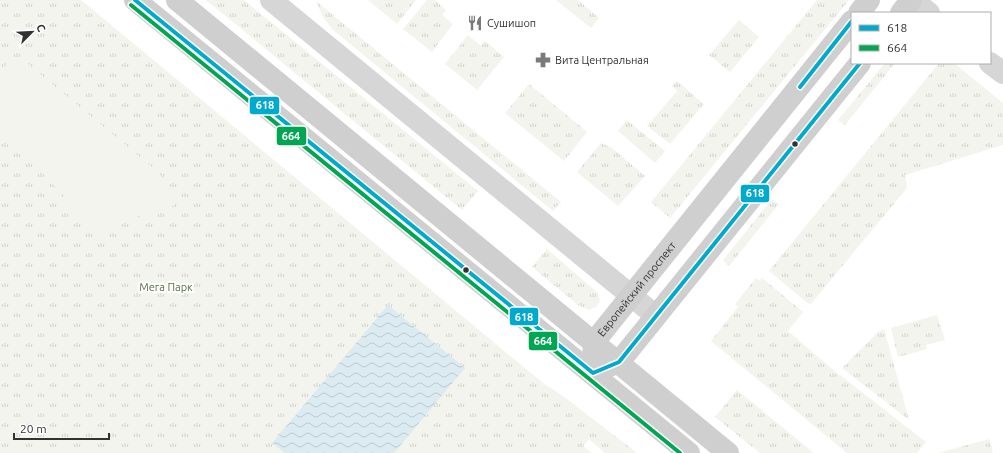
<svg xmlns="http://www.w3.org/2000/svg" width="1003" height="453" font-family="Ubuntu,sans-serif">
  <defs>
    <pattern id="grass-tufts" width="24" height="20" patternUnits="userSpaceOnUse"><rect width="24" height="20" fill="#f2f4ed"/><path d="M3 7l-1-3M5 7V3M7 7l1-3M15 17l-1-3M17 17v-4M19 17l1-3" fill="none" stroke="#d0d2cc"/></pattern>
    <pattern id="water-waves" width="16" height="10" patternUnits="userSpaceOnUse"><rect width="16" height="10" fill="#dbebf1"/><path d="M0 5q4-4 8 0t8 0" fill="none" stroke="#bccacf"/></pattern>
  </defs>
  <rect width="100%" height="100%" fill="#fff"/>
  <!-- grass -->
  <g fill="url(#grass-tufts)">
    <polygon points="0,0 81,0 543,383 563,396 637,453 605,453 589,439 583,446 592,453 0,453"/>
    <polygon points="206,0 244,0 478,191 462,210"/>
    <polygon points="368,0 416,0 397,24"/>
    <polygon points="427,0 435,0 446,10 442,15 453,24 432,52 403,29"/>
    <polygon points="556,0 578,0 599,18 591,28"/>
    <polygon points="817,0 849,0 670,218 651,202"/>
    <polygon points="316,1 561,202 553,211 332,29 323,17"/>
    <polygon points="739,20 759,37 730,72 709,55"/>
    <polygon points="468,35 481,46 485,41 504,57 477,90 445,64"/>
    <polygon points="885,63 895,63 845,125 838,120"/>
    <polygon points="939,63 954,63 1003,103 1003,145 905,175 907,188 810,305 769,271"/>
    <polygon points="677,81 704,104 670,144 647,126 677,91 672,86"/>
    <polygon points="529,84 587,132 564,161 505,113"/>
    <polygon points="627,120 665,151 655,163 618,131"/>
    <polygon points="601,143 612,148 645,176 618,206 577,172"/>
    <polygon points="772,199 779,204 729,266 723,260"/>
    <polygon points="547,249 598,293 600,301 596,307 589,310 578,305 532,267"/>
    <polygon points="756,278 760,281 762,278 803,312 788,331 831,368 926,442 917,453 847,453 711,341 738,307 735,304"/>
    <polygon points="937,315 945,340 926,345 927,349 898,357 891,328"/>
    <polygon points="884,329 909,420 842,368 878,332"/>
    <polygon points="737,390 814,453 760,453 715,417"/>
    <polygon points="989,439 993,453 938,453"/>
  </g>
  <!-- pitch -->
  <path fill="#f2f4ed" d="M20 61 28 64 158 172 176 197 174 205C164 213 151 212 139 216 123 220 110 228 95 235 69 199 38 164 0 139V71L7 64Z"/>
  <!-- water -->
  <polygon fill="url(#water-waves)" points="388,305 465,368 394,453 285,453 272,443"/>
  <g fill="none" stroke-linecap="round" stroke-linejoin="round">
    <!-- street -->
    <g stroke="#d6d6d6" stroke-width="22">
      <polyline points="271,0 656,316"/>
      <polyline points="913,0 929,13"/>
      <polyline points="990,63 1003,73"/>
    </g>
    <!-- secondary -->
    <g stroke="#cfcfcf" stroke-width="22">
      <polyline points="135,0 689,453"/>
      <polyline points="177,0 728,453"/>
      <polyline points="859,13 869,0"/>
      <polyline points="901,13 911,0"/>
      <path id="s1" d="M593 357 594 342 852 21"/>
      <polyline points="605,368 619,362 860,63"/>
    </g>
    <!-- bus-1 casing -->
    <g stroke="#fff" stroke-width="7">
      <g id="bus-1">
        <polyline points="135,0 593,373 619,362 860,63"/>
        <polyline points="800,87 852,21"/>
      </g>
    </g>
    <!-- bus-2 casing -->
    <g stroke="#fff" stroke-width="7">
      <polyline id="bus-2" points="131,5 680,453"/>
    </g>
    <!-- bus-1 -->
    <use href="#bus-1" stroke="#00a9ce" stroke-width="4"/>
    <!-- bus-2 -->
    <use href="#bus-2" stroke="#00a651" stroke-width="4"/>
  </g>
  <!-- icons -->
  <defs>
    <g id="restaurant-bare" transform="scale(1.2)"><path d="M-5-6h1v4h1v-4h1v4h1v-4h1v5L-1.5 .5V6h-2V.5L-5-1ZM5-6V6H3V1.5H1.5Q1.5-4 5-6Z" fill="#7a7a7a" stroke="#fff" stroke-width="2.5" paint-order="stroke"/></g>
    <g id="pharmacy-bare" transform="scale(1.2)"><path d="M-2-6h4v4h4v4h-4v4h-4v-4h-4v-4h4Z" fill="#7a7a7a" stroke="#fff" stroke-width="2.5" paint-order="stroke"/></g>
  </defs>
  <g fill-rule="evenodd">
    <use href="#restaurant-bare" x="475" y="23"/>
    <use href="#pharmacy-bare" x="543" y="60"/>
  </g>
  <!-- markers -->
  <g fill="#323232" stroke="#fff" stroke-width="1.5">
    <circle cx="795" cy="144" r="3.5"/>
    <circle cx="466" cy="270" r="3.5"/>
  </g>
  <g text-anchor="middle" stroke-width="4" stroke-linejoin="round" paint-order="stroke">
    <!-- poi labels -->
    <g font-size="11" fill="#323232" stroke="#fff" text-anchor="start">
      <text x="487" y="27">Сушишоп</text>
      <text x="555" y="64">Вита Центральная</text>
    </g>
    <!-- park labels -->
    <g font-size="11" fill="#5b6e3f" stroke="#fff">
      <text x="166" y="291">Мега Парк</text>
    </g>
    <!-- street labels -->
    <g font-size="11" fill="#323232" stroke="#fff">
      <text dy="4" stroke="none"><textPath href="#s1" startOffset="83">Европейский проспект</textPath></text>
    </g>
  </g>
  <g stroke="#fff" stroke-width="1.5">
    <rect x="249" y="96" width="31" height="19" rx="4" fill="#00a9ce"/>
    <rect x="276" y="126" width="31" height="20" rx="4" fill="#00a651"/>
    <rect x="740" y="184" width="30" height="19" rx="4" fill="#00a9ce"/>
    <rect x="509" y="307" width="30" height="19" rx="4" fill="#00a9ce"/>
    <rect x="528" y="331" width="30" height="20" rx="4" fill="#00a651"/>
  </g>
  <g font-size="11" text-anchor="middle" font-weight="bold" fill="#fff">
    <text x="265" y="109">618</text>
    <text x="291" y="140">664</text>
    <text x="755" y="197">618</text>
    <text x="524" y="321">618</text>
    <text x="543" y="345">664</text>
  </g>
  <!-- legend -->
  <rect x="851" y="12" width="140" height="52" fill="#ffffff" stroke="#adadad"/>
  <rect x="859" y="25" width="20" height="6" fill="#00a9ce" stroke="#adadad"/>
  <text x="887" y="32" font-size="12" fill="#323232">618</text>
  <rect x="859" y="45" width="20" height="6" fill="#00a651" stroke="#adadad"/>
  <text x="887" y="52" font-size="12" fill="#323232">664</text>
  <!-- north arrow -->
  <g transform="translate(32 32) rotate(66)" stroke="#ffffff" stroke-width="3" paint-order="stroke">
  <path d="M0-3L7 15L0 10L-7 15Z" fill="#323232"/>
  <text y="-6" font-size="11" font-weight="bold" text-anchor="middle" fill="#323232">С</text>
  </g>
  <!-- scale -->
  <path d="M14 433v6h95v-6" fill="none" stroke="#323232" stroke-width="2"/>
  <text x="20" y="433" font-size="12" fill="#323232" stroke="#ffffff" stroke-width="3" paint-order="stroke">20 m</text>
</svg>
